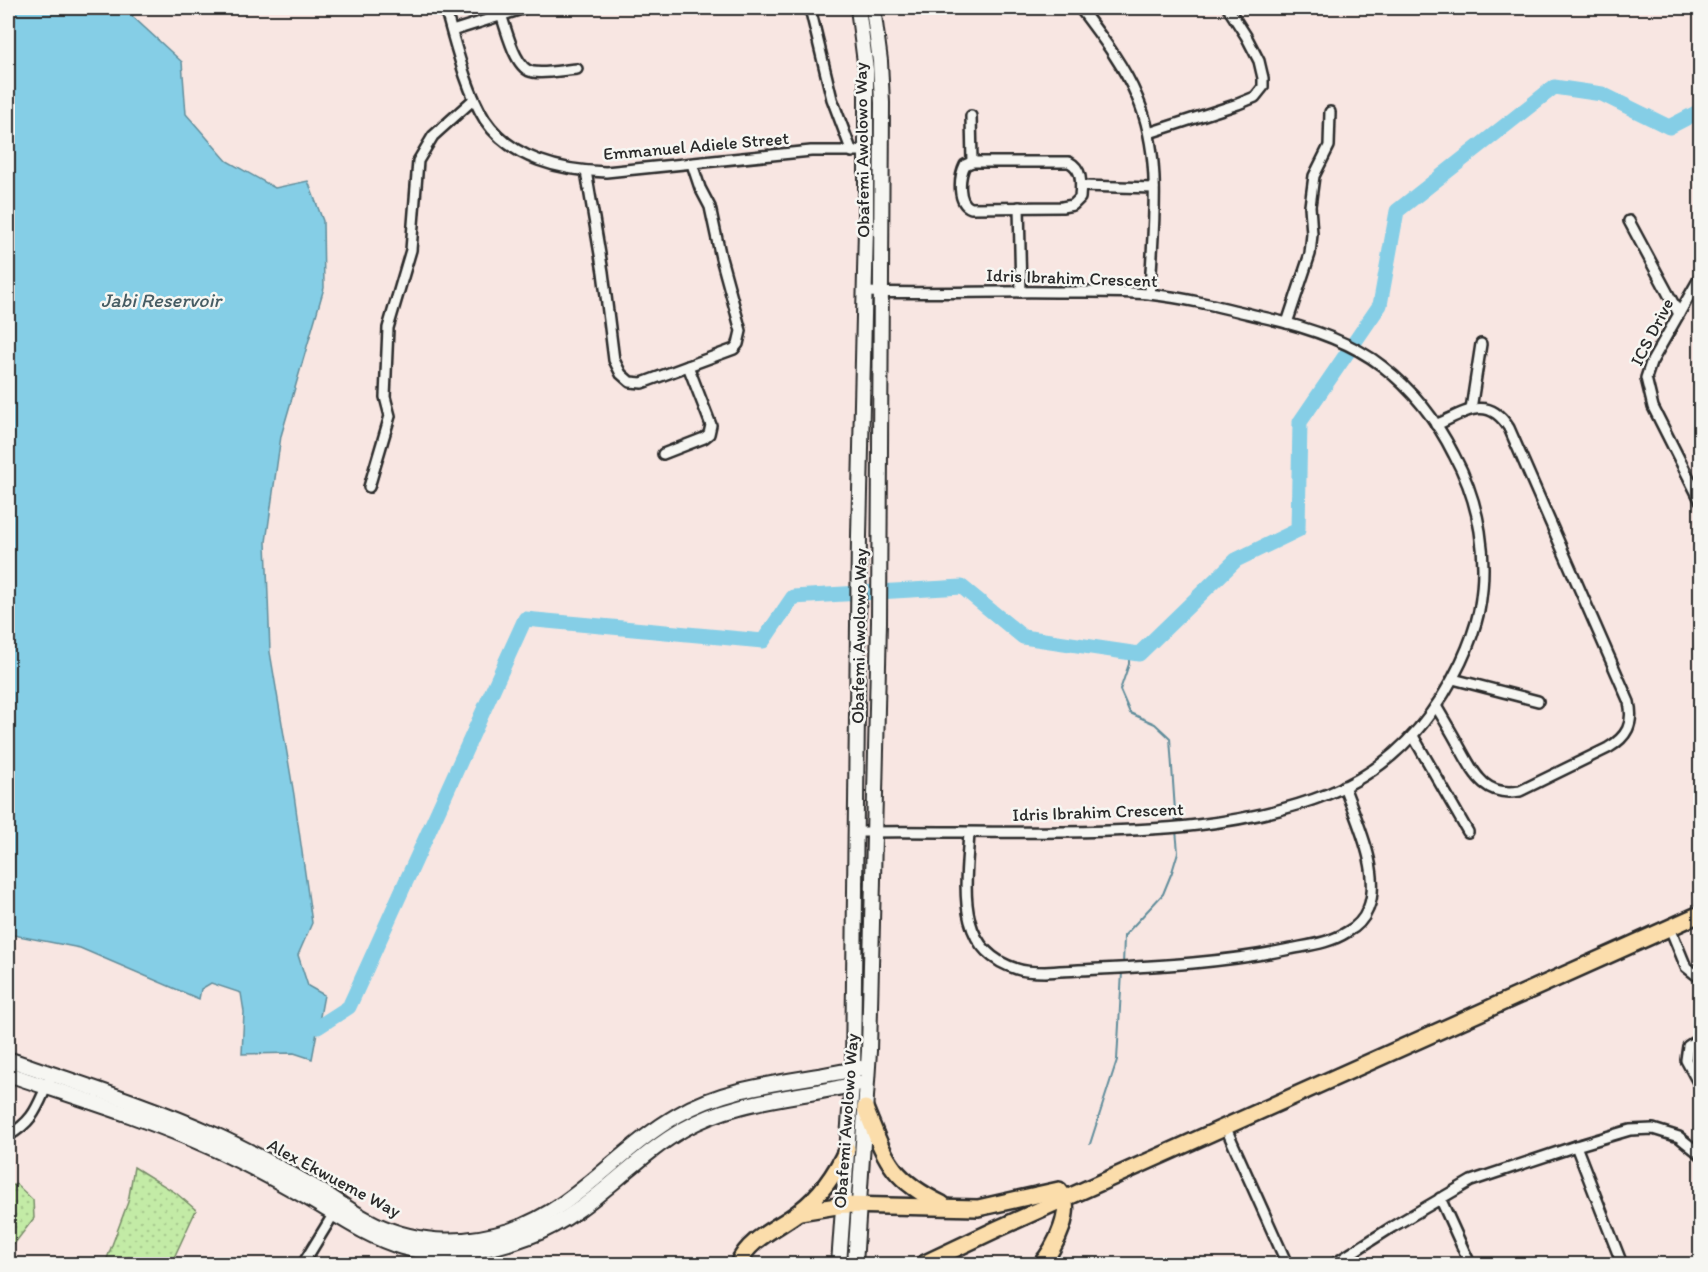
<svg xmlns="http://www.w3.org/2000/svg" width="1708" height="1272" font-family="Itim,sans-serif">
  <defs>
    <pattern id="park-dots" width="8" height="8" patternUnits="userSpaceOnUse" patternTransform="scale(1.5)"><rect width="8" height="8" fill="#c3eba6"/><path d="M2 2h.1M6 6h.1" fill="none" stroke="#a8ca8f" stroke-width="1.8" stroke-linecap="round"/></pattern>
  </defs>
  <rect width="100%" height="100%" fill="#f8e6e2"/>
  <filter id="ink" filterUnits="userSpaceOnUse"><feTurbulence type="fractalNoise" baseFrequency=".0167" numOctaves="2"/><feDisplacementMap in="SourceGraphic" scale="12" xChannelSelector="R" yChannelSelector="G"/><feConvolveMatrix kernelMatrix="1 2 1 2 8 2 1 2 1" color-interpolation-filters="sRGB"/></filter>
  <g filter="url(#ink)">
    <!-- park -->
    <g fill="url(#park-dots)" stroke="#778b68" stroke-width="1.5">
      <polygon points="134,1167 176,1193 196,1210 171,1264 105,1264 128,1202"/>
      <polygon points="16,1184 33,1200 34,1218 15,1243 8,1246 8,1187"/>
    </g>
    <!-- water -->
    <polygon fill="#85cee6" stroke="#618d9b" stroke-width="1.5" points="14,8 142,8 132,16 182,62 186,114 227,161 275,188 308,181 323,221 324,288 281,436 266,542 270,652 294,795 312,923 298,955 308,986 324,995 312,1059 294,1053 242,1054 244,1012 241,993 211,983 201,989 199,999 80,948 8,934 8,15"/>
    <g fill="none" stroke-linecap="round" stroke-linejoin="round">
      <!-- stream -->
      <g stroke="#618d9b" stroke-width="2">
        <polyline points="1129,653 1129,664 1120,690 1130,713 1155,724 1170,738 1176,825"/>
        <polyline points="1123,966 1124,936 1163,894 1172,872 1178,852 1176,830"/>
        <polyline points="1090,1144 1117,1060 1122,972"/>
      </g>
      <!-- river -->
      <polyline stroke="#85cee6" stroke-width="15" points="318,1027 349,1007 525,619 763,641 793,597 962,587 1023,637 1139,654 1236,560 1298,530 1300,422 1380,305 1397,211 1554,87 1602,94 1669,127 1700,111"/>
      <!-- street casing -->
      <g stroke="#2b2b2b" stroke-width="14">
        <g id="street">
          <path d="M445 8C455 42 466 90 485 120 511 159 562 171 606 172L811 151H866"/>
          <polyline points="810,8 832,99 852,152"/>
          <path d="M1080 8C1101 36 1123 64 1137 97 1164 158 1152 230 1150 294"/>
          <path d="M501 15C507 30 515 70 533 72 547 74 563 70 577 69"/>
          <polyline points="452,31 525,8"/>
          <polyline points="971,116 972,162"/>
          <polyline points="1149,133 1238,104 1255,97 1263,87 1263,78 1259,61 1246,36 1228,8"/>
          <path d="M972 162H1069C1083 169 1081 184 1080 198L1073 205 1062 207 971 208C957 203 959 177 965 165Z"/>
          <polyline points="586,171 603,272 614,360 621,374 630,382 642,383 734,349 738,344 741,331 721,258 710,207 700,188 692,164"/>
          <polyline points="1081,186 1154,188"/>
          <polyline points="1019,207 1021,292"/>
          <polyline points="1629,221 1679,314"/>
          <polyline points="1700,277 1651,363 1646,378 1653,407 1700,500"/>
          <polyline points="1287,323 1310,254 1312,234 1310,206 1314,176 1329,146 1330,112"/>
          <polyline points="1471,409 1481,344"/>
          <polyline points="663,454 704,438 709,434 711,425 688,366"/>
          <polyline points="369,487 390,416 385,397 388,328 411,250 418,161 433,136 474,99"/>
          <polyline points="1453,679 1538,701"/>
          <path d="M1436 706C1444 720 1453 734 1460 748 1475 775 1485 797 1520 791L1608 748C1627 737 1634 724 1629 702L1509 428C1488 394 1465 412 1436 425"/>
          <polyline points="1413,736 1468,832"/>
          <path d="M856 832C925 831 994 833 1063 832 1151 831 1245 827 1328 794 1390 769 1433 721 1461 662 1469 645 1475 629 1479 611 1489 558 1480 503 1454 455 1437 421 1412 389 1382 366 1349 340 1303 326 1262 317 1225 308 1187 298 1149 294 1119 291 1088 292 1057 292 993 291 929 294 865 292"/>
          <path d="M969 833C966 885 954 950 1017 969 1025 972 1036 972 1045 972 1127 967 1210 966 1290 949 1310 945 1330 943 1347 932 1357 927 1364 919 1368 909 1383 874 1356 820 1344 786"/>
          <polyline points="1670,928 1686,967 1700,978"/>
          <polyline points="1700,1038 1688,1046 1686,1060 1700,1086"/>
          <polyline points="1225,1126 1287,1264"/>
          <path d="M8 1136C38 1118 37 1104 52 1075"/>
          <polyline points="1576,1146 1622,1264"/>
          <polyline points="1440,1198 1470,1264"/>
          <polyline points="303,1264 336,1210"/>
          <polyline points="1334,1264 1392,1227 1471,1181 1576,1146 1630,1130 1653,1129 1679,1137 1700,1154"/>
        </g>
      </g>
      <!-- secondary casing -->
      <g stroke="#2b2b2b" stroke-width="18">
        <g id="secondary">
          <path d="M8 1059C77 1083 148 1105 215 1135 246 1149 277 1166 307 1183 328 1194 347 1209 367 1220 411 1244 461 1246 509 1231 578 1208 617 1150 678 1115 733 1083 799 1082 860 1068"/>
          <path d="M8 1074C76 1097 145 1118 210 1147 243 1162 275 1179 306 1197 337 1215 367 1237 402 1247 444 1259 490 1251 530 1236 590 1214 629 1160 684 1129 738 1098 801 1098 860 1083"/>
          <polyline points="839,1264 853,1069 859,536 866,228 866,70 858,8"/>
          <polyline points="855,1264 869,1051 879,622 882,103 880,61 873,8"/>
        </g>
      </g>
      <!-- primary casing -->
      <g stroke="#2b2b2b" stroke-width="20">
        <g id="primary">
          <path d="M865 1108C886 1159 889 1178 942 1204"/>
          <path d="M800 1212 843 1205 978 1208 1059 1190C1076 1207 1055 1249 1041 1264"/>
          <path d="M738 1264C750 1237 779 1228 800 1211 822 1194 836 1173 847 1149"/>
          <polyline points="923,1264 997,1229 1700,914"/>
        </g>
      </g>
      <!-- street -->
      <use href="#street" stroke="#f6f6f2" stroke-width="9"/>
      <!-- secondary -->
      <use href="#secondary" stroke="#f6f6f2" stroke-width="14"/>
      <!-- primary -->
      <use href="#primary" stroke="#fbddab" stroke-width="15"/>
    </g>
  </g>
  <g text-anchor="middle" stroke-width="5" stroke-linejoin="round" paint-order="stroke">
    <!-- street labels -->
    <g font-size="18" fill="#2b2b2b" stroke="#f6f6f2">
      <text transform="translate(696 146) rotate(-5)" y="6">Emmanuel Adiele Street</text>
      <text transform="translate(862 150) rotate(-91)" y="6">Obafemi Awolowo Way</text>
      <text transform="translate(1072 278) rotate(2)" y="6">Idris Ibrahim Crescent</text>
      <text transform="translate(1652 332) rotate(-63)" y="6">ICS Drive</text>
      <text transform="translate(859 636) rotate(-89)" y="6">Obafemi Awolowo Way</text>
      <text transform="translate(1098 812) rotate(-2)" y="6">Idris Ibrahim Crescent</text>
      <text transform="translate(846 1121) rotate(-86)" y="6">Obafemi Awolowo Way</text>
      <text transform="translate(334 1178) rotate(28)" y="6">Alex Ekwueme Way</text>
    </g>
    <!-- water labels -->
    <g font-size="20" font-style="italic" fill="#465c63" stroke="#f6f6f2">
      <text x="161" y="307">Jabi Reservoir</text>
    </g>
  </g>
  <!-- margin -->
  <rect width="1708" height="1272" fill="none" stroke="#f6f6f2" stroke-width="30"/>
  <rect x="15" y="15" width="1678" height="1242" fill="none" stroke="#2b2b2b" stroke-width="2" filter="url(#ink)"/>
</svg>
